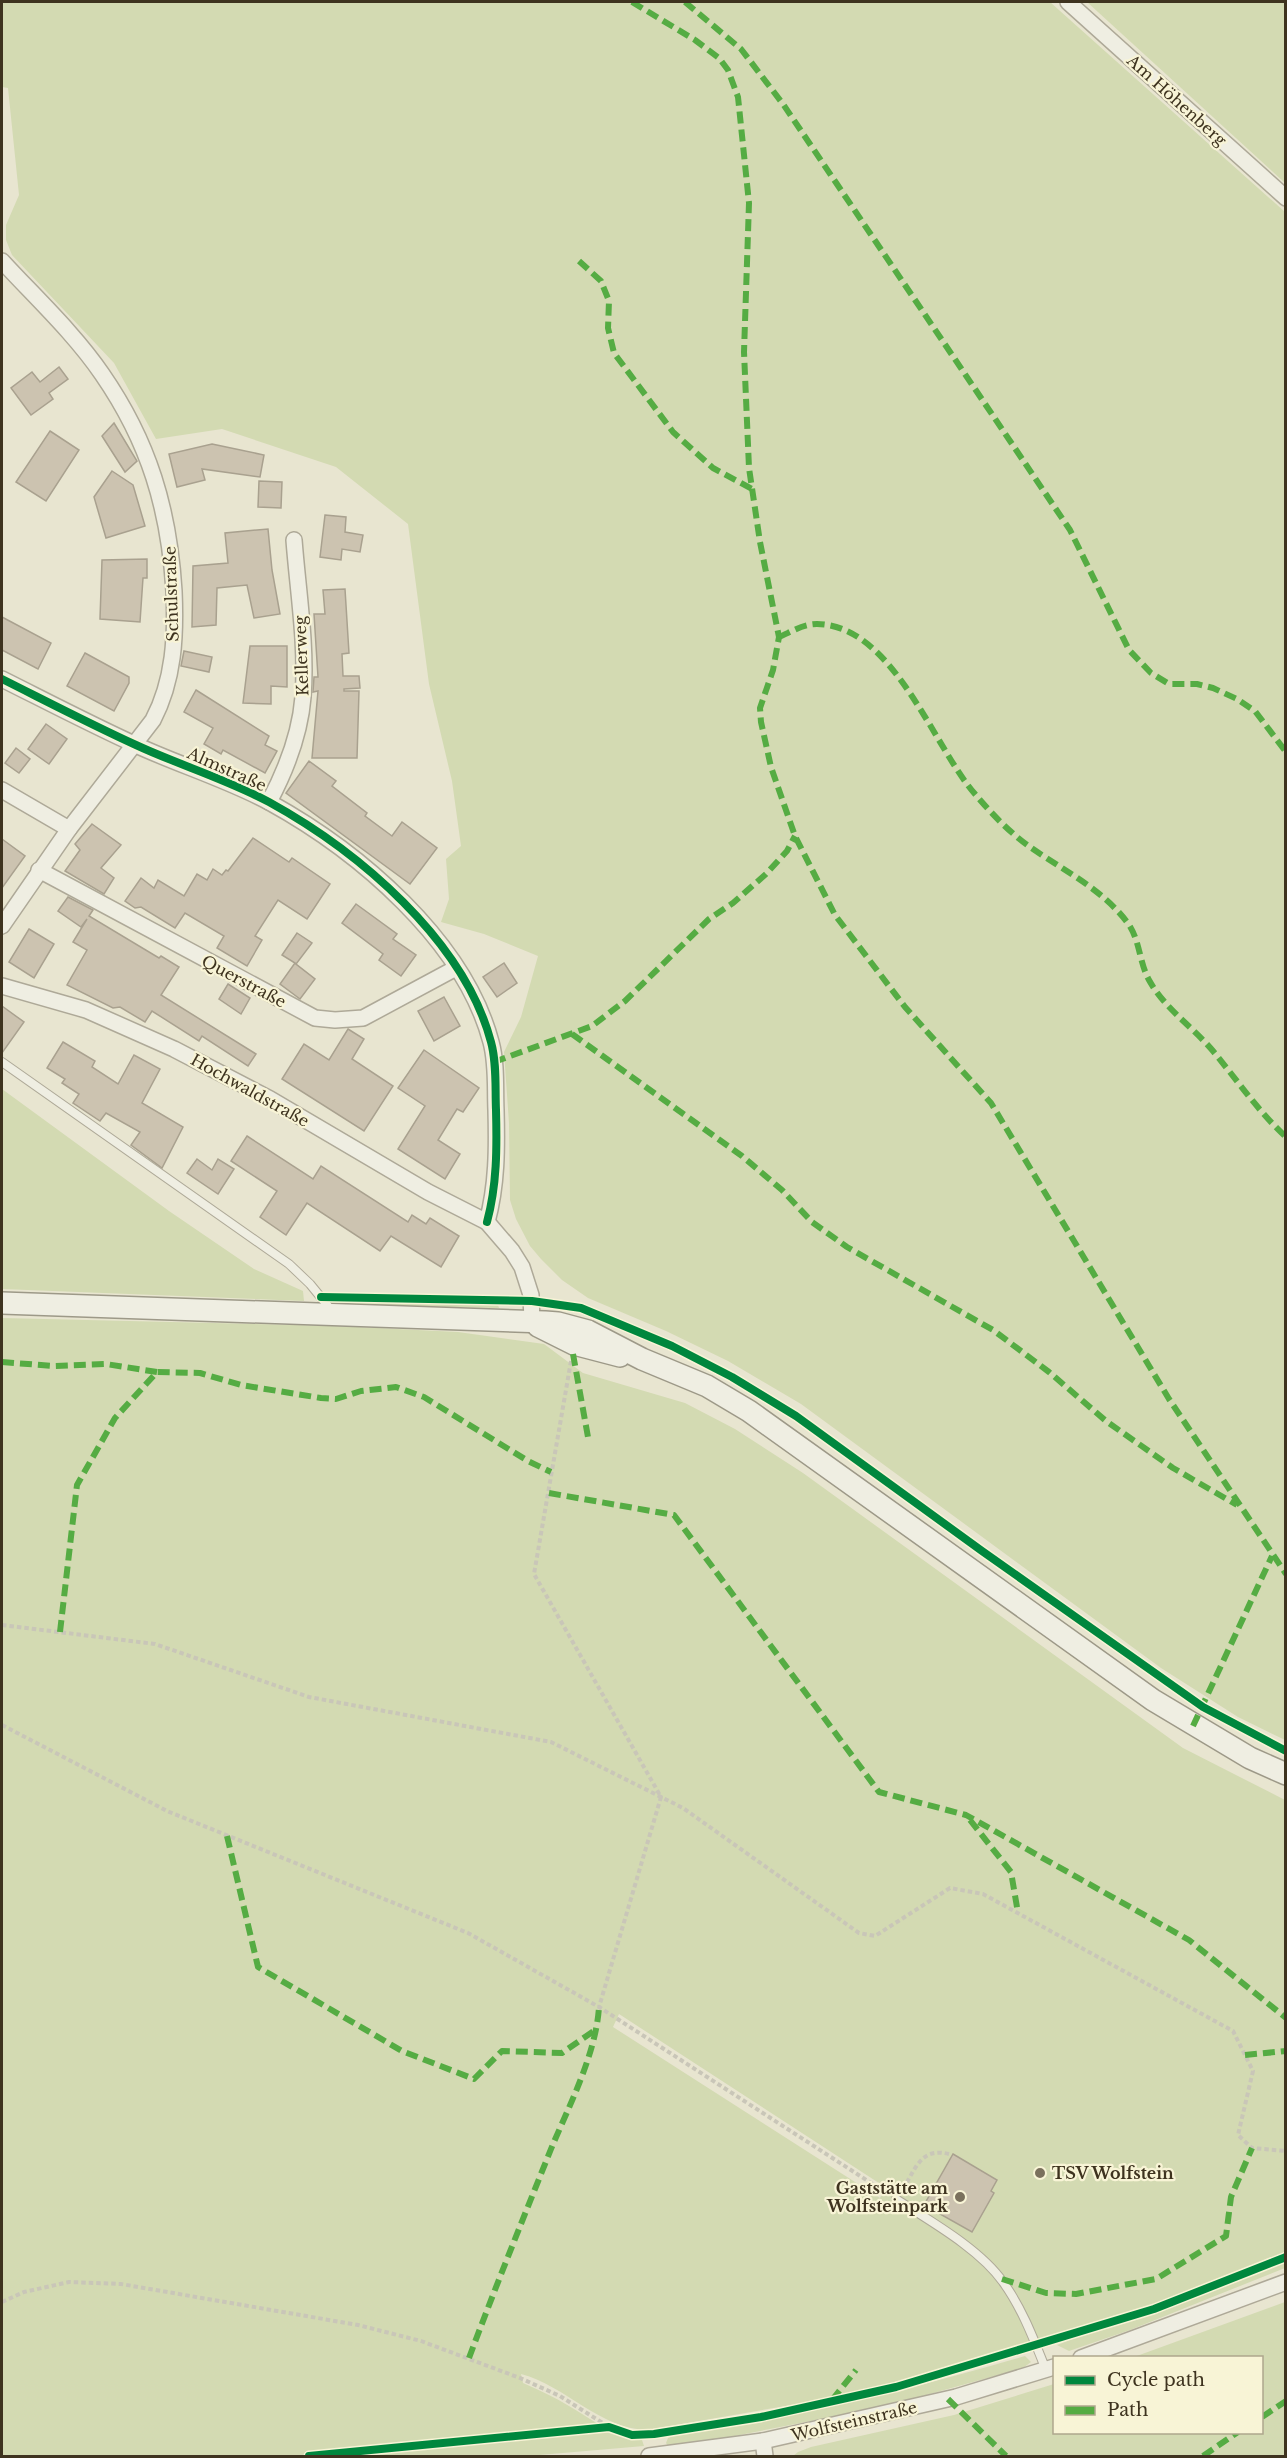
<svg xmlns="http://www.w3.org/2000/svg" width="1287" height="2458" font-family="'Libre Baskerville',serif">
  <rect width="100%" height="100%" fill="#e8e5d0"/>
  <!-- green -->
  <g fill="#d3dab2" fill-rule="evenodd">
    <polygon points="2,2 1050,2 1285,212 1285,1740 1238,1717 1161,1668 801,1404 728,1361 666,1331 588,1298 562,1280 541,1259 530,1246 516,1219 510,1200 509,1123 504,1052 521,1017 538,956 484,934 441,922 449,899 446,859 461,846 452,781 429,684 408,524 336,467 222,429 156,439 114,363 12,255 6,240 6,225 19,195 8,88 2,87"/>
    <polygon points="1087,2 1285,2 1285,183"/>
    <polygon points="2,1089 169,1211 254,1269 303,1291 304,1301 2,1289"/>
    <polygon points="333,1299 489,1304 498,1305 499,1308 337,1305 332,1303"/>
    <path d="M2 1318 337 1326 458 1332 544 1344 583 1373 685 1403 735 1429 803 1473 1183 1748 1285 1800V2268L1130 2330 1069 2351 1057 2345 1091 2332 1088 2324 916 2377 809 2402 647 2430C600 2429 566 2386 521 2374L523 2383C539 2390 554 2397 569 2406 594 2421 613 2436 642 2440L644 2446 528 2456H2ZM619 2014 885 2187 880 2198 613 2027Z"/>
    <polygon points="1285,2302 1285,2456 793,2456 798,2452 811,2447 954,2415 1054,2384 1054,2432 1262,2432 1262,2358 1134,2357"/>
    <path d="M1025 2356 1031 2362 1023 2368 883 2407 683 2446 669 2447 666 2443 668 2438 677 2435C797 2418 909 2390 1025 2356Z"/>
  </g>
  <!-- building -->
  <g fill="#ccc3b0" stroke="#a9a18f" stroke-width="1.5">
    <polygon points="59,367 68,379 49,393 53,399 31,415 11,388 32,372 40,382"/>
    <polygon points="114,423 137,461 125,472 102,436"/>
    <polygon points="50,431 79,450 46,501 16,482"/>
    <polygon points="212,444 264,455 260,477 202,469 205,480 177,487 169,454"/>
    <polygon points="112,471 133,485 145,526 106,538 94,497"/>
    <polygon points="259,481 282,482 281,508 258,507"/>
    <polygon points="325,515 346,517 345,532 363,535 360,552 342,549 341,560 320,557"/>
    <polygon points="268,529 272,570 280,614 254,618 247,585 217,588 216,625 192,627 193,566 228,563 225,533"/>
    <polygon points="147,559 147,578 143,578 140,622 100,619 102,560"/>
    <polygon points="345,589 349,653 342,654 343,676 359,676 360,688 344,689 344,691 359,691 357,758 312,758 318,691 313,692 314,677 318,677 314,614 325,614 323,590"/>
    <polygon points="2,617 51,643 38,669 2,650"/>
    <polygon points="250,646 287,646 287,687 271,686 271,704 243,703"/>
    <polygon points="184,651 212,657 209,672 181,666"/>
    <polygon points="85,653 129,677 129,683 114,711 67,686"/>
    <polygon points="196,690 269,736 265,745 277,751 265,773 223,750 221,754 204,744 213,728 184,712"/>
    <polygon points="46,724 67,739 49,764 28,749"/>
    <polygon points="16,748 30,759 19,773 5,763"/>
    <polygon points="309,761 336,781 332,786 367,813 365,816 392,836 402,822 437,848 410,884 286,793"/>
    <polygon points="92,824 121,845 101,868 114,878 104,894 65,871 80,850 75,844"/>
    <polygon points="253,838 289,862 292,858 330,884 307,919 278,900 255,936 262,940 247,966 217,948 224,936 185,913 175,928 141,907 135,908 125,901 141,878 154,888 158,880 184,896 197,874 207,880 213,869 222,875 226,870 228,871"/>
    <polygon points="2,839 25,856 2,888"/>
    <polygon points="68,897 93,910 89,916 159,958 161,956 179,967 161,995 256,1054 248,1066 202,1036 199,1041 152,1011 145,1022 120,1007 113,1008 67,985 87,950 73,942 87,919 81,927 58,911"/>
    <polygon points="356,904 397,934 393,939 416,955 401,976 379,960 383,954 342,923"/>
    <polygon points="29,929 54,944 34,978 9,962"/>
    <polygon points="297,933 312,943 296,964 315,979 300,999 280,984 295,963 282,955"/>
    <polygon points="504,963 517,983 497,997 483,977"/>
    <polygon points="228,984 250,998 241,1014 219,999"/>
    <polygon points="444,997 460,1026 434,1041 418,1011"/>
    <polygon points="2,1006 24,1022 2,1053"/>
    <polygon points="348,1029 364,1039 352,1059 393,1086 364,1131 282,1079 304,1044 329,1060"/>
    <polygon points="63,1042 95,1061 92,1067 118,1084 134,1055 160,1069 142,1103 183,1127 162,1168 131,1145 140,1132 106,1113 100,1121 73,1103 79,1094 62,1083 65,1079 47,1068"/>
    <polygon points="424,1050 479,1088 463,1112 457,1109 438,1140 460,1154 445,1179 398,1149 425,1106 398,1088"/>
    <polygon points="247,1136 313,1179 321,1166 408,1222 412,1215 426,1224 430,1218 459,1236 441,1267 391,1236 380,1251 307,1203 286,1235 260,1217 277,1191 231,1161"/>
    <polygon points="197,1159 212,1170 218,1159 234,1169 218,1194 187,1173"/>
    <polygon points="953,2154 997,2180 991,2191 994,2193 972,2232 924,2205"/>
  </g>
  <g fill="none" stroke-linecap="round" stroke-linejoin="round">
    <!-- lane casing -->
    <g stroke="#aea998" stroke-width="10">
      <g id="lane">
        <polyline points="2,1062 289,1264 310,1284 332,1311"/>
        <path d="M896 2199C930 2221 980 2249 1003 2282 1022 2308 1034 2340 1046 2370"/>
      </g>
    </g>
    <!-- street casing -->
    <g stroke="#aea998" stroke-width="18">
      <g id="street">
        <polyline points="1068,2 1286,198"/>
        <path d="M2 261C35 297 74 333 102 374 149 442 169 509 174 591 176 636 174 680 153 720L69 829 2 926"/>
        <path d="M2 679C46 701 90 724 136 745 179 765 226 779 269 802 358 851 464 940 491 1042 497 1064 495 1088 496 1110 497 1148 497 1185 487 1222"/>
        <polyline points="2,790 69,829"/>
        <path d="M269 802C286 770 300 735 303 697 307 646 298 592 294 540"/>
        <polyline points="39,870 315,1018 335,1020 363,1018 456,968"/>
        <polyline points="2,986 86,1010 174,1049 270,1099 428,1192 487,1222 512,1251 522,1267 531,1295 532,1322"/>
        <polyline points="1081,2358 1286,2282"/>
        <polyline points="763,2441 765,2456"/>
        <polyline points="649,2456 763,2441 956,2397 1054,2367"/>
      </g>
    </g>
    <!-- secondary casing -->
    <g stroke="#9d9988" stroke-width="24">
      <g id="secondary">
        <polyline points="2,1303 545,1322 558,1323 588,1331 642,1359 707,1386 749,1411 1153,1700 1250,1758 1286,1774"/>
        <polyline points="538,1326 574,1344 620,1356"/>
      </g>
    </g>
    <!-- path -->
    <g stroke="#c9c6b8" stroke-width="4" stroke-dasharray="4.5 3" stroke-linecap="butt">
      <polyline points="571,1361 534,1574 661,1797 599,2007"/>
      <polyline points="2,1625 155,1644 309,1697 551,1742 683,1808 859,1933 875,1936 950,1888 983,1894 1233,2031 1253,2071 1238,2135 1252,2148 1286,2151"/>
      <polyline points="2,1725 167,1811 468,1933 599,2007 888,2194"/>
      <path d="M903 2189C916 2168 921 2147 949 2154"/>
      <polyline points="2,2302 24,2292 69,2282 121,2284 358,2325 421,2341 520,2378 560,2396 609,2427"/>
    </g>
    <!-- lane -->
    <use href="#lane" stroke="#efeee2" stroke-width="8"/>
    <!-- street -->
    <use href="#street" stroke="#efeee2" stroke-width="15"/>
    <!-- secondary -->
    <use href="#secondary" stroke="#efeee2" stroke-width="21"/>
    <!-- quiet -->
    <g stroke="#55ac43" stroke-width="6" stroke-dasharray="12 6" stroke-linecap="butt">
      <polyline points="632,2 695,40 719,58 728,70 738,97 749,203 744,352 749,468 760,542 779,637 773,670 760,708 761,722 771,767 795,836 835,915 905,1007 991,1103 1169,1399 1286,1574"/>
      <polyline points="685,2 741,49 783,104 1070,530 1129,650 1151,673 1169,684 1197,684 1213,688 1237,699 1255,711 1286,752"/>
      <polyline points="579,261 601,281 609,301 608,328 614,353 673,432 713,468 752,489"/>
      <path d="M779 637C791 632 803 624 817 624 893 625 933 746 975 794 991 813 1010 833 1030 847 1063 870 1102 889 1127 922 1140 939 1139 962 1149 980 1165 1009 1192 1026 1213 1051 1237 1080 1258 1111 1286 1137"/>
      <polyline points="572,1034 742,1156 782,1190 812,1222 847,1247 993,1330 1049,1372 1106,1421 1173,1468 1237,1505"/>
      <polyline points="494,1062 592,1026 625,1001 709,919 733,903 766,874 787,851 795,836"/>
      <polyline points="573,1354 588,1437"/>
      <polyline points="2,1362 53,1366 106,1364 157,1372"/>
      <polyline points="549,1493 674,1515 879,1792 966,1815 1189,1940 1286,2018"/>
      <polyline points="60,1632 77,1485 115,1418 157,1372 200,1373 241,1385 321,1398 336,1399 361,1391 396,1387 424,1397 528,1461 551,1472"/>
      <polyline points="1193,1726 1272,1556"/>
      <polyline points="970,1820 1011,1872 1018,1913"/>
      <polyline points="227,1836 258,1967 402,2051 474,2079 502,2051 562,2053 598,2028"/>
      <polyline points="1245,2055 1286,2051"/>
      <polyline points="1002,2279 1046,2293 1076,2294 1156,2279 1226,2236 1231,2197 1252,2148"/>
      <path d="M469 2358C495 2288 523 2219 551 2149 569 2106 596 2054 599 2007"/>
      <polyline points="948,2399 1006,2456"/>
      <polyline points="832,2400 856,2370"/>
      <polyline points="1262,2417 1286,2401"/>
      <polyline points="1203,2456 1238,2432"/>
    </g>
    <!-- cycleway casing -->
    <g stroke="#f8f4d6" stroke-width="11">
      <g id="cycleway">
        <path d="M2 679C46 701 90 724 136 745 179 765 226 779 269 802 358 851 464 940 491 1042 497 1064 495 1088 496 1110 497 1148 497 1185 487 1222"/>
        <polyline points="321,1297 532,1301 581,1308 672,1346 732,1377 796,1416 982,1551 1203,1707 1286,1751"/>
        <polyline points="309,2456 609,2427 632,2435 654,2434 761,2417 896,2387 1154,2309 1286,2257"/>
      </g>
    </g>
    <!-- cycleway -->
    <use href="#cycleway" stroke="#00873e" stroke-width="8"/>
  </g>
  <!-- markers -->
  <g fill="#7a715d" stroke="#f8f4d6" stroke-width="2">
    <circle cx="1040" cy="2173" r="6"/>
    <circle cx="960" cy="2197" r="6"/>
  </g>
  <g text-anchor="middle" stroke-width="4.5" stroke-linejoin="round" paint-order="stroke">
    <!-- street labels -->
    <g font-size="16" fill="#3e331f" stroke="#f8f4d6">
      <text transform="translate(1177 100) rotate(42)" y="6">Am Höhenberg</text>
      <text transform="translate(171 594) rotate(-92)" y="6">Schulstraße</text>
      <text transform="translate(301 656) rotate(-92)" y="6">Kellerweg</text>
      <text transform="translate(227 769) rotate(24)" y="6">Almstraße</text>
      <text transform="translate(244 981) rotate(28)" y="6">Querstraße</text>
      <text transform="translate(250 1090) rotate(29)" y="6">Hochwaldstraße</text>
      <text transform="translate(854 2421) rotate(-13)" y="6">Wolfsteinstraße</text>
    </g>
    <!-- poi labels -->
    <g font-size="16" font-weight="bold" fill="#3e331f" stroke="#f8f4d6" text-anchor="start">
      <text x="1052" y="2179">TSV Wolfstein</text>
      <text x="948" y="2194" text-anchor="end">Gaststätte am<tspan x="948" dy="18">Wolfsteinpark</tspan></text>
    </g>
  </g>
  <!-- border -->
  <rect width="1287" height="2458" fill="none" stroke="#3e331f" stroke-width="6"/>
  <!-- legend -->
  <rect x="1053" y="2356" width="210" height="78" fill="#f8f4d6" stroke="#aea78d" stroke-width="1.5"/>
  <rect x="1065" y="2376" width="30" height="9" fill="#00873e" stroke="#aea78d" stroke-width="1.5"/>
  <text x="1107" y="2386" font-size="18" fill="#3e331f">Cycle path</text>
  <rect x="1065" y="2406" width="30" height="9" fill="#55ac43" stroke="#aea78d" stroke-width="1.5"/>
  <text x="1107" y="2416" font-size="18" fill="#3e331f">Path</text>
</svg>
